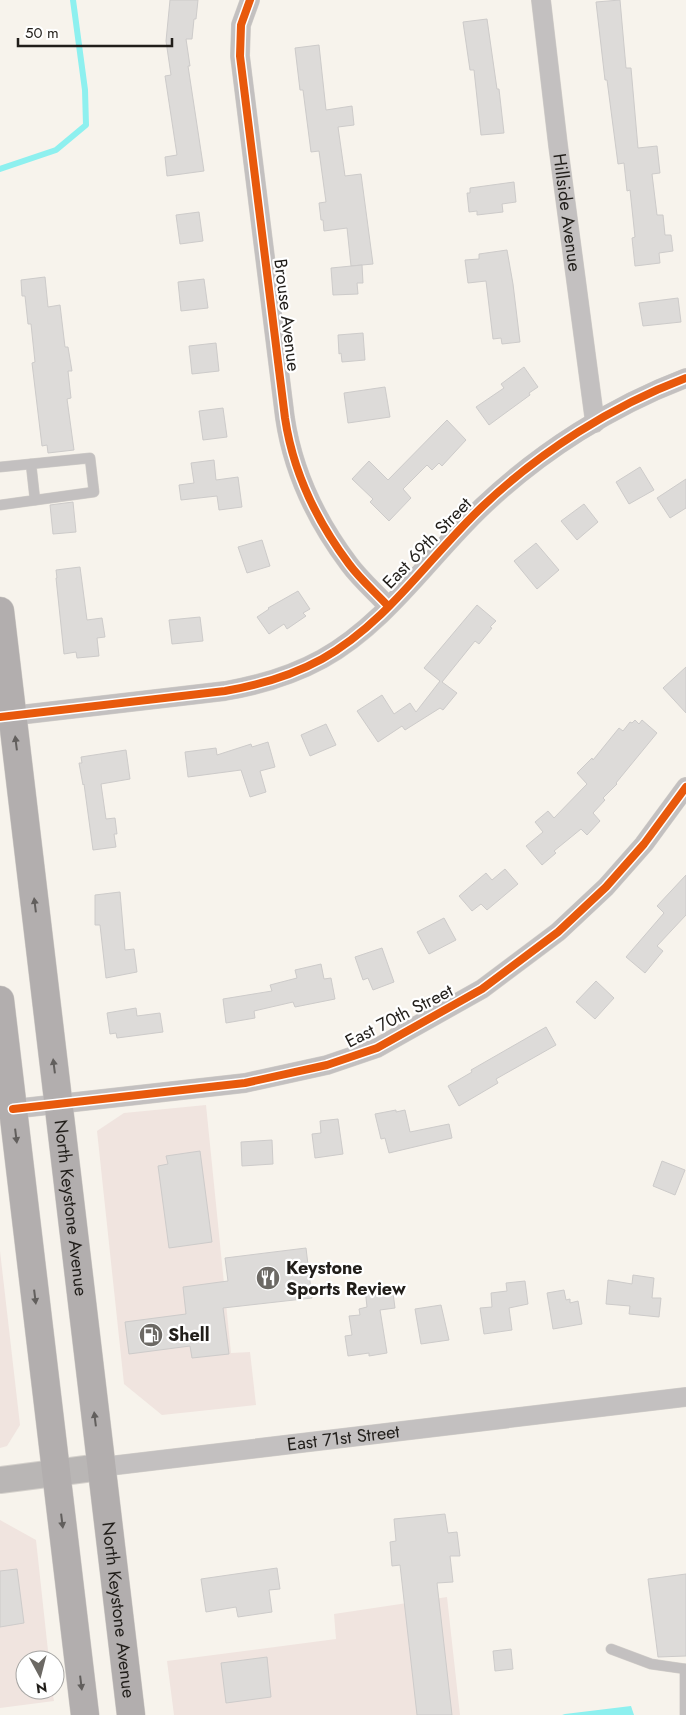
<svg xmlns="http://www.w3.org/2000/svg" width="686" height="1715" font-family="Jost,sans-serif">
  <rect width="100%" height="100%" fill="#f7f3ec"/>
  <!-- commercial -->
  <g fill="#f0e4df">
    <polygon points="206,1105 231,1353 250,1352 256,1405 162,1415 124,1384 97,1131 124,1113"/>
    <polygon points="0,1251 20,1425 7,1446 0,1448"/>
    <polygon points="0,1520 36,1540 49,1660 25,1660 25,1690 52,1690 54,1701 0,1708"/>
    <polygon points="447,1597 460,1715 174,1715 167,1661 336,1639 334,1614"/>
  </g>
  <!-- water -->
  <polygon fill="#8ef0ef" points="631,1706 634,1715 562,1715 565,1714"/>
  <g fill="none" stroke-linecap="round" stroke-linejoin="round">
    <!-- stream -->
    <polyline stroke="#8ef0ef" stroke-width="6" points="0,169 56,150 86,125 85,90 73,0"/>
  </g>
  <!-- building -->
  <g fill="#dddbd9" stroke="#cdcbca">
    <polygon points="170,0 198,0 196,19 194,19 192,39 186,39 190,66 188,66 204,171 167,176 165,157 177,155 165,76 171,75 166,41"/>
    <polygon points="620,0 626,68 631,68 638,148 657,146 660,173 652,174 657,215 663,215 665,235 671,235 673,251 659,253 660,263 635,266 632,238 635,237 630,190 627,191 624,163 618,164 607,80 605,80 596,2"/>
    <polygon points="487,19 497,89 499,89 504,133 481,135 474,70 470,70 463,22"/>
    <polygon points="319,45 326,110 352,106 354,125 338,127 345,176 361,174 373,264 351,266 347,228 324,231 323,220 321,220 319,203 326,202 319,151 311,152 303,90 300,90 295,48"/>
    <polygon points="514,182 516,202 502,204 503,212 477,215 477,211 469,212 467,193 470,193 470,188"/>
    <polygon points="199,212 203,241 180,244 176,215"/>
    <polygon points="507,250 513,284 520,342 502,344 501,338 493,339 486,281 468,283 465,260 479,259 479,254"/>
    <polygon points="362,265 363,283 357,283 358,294 333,295 331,268"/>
    <polygon points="45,277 48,307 60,305 65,347 68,347 72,371 68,371 71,398 67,399 74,450 48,453 47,445 42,446 32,363 35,362 31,324 28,324 25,296 22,296 21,280"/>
    <polygon points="204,279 208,308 181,311 178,282"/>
    <polygon points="678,298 681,322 643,326 639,303"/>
    <polygon points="363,333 365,360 342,362 341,353 339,354 338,335"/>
    <polygon points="216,343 219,371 192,374 189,346"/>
    <polygon points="524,367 538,387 529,393 530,395 489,425 476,407 504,388 501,384"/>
    <polygon points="385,387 390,417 348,423 344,393"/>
    <polygon points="223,408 227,437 203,440 199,411"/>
    <polygon points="447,420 466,440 442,466 439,463 432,470 427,465 403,489 411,498 389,521 370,502 373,499 352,479 369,461 388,480"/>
    <polygon points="214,460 216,480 238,477 242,507 219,510 217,496 181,500 179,485 194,483 191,463"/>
    <polygon points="640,467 654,490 629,504 616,482"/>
    <polygon points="686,479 686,508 670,518 657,498"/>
    <polygon points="73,502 76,532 53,534 50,505"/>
    <polygon points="584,504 598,522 577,540 561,521"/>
    <polygon points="262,540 270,566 247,573 238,547"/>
    <polygon points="536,543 559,570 537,589 514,561"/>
    <polygon points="80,567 87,620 102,618 105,637 97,638 99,656 77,658 76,652 64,654 56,578 57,578 56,570"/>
    <polygon points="298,591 310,609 303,613 306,616 287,629 284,624 269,634 257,617 269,609 268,608"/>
    <polygon points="477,605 496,621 490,627 492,628 479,644 475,641 442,682 457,693 443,710 440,708 405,730 402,726 378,742 357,711 382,695 394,714 410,703 416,712 440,681 424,668"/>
    <polygon points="200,617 203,641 172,644 169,620"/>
    <polygon points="686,667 686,713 663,688"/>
    <polygon points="635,720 639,724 642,720 657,733 616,783 617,784 603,798 605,800 593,813 600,821 587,835 581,829 554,851 556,853 542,865 526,846 543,832 535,822 548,811 554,818 587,784 577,773 592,758 593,760 619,728 623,731 630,722 632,723"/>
    <polygon points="326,724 336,745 310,756 301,735"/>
    <polygon points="268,742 275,767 260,771 266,792 250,797 241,770 188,777 185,752 216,748 217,755 251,744 252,747"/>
    <polygon points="126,750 130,779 101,784 106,819 115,818 117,834 114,834 116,847 93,850 84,784 83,785 79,763 82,763 81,757"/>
    <polygon points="505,869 518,884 487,910 481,904 472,911 459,896 486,873 492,880"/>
    <polygon points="686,875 686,915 657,946 663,951 645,973 626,957 664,913 657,906"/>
    <polygon points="120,892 125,950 134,949 137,972 106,978 100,925 95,925 95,895"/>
    <polygon points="444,918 456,940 429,954 417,932"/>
    <polygon points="382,948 394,982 373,990 368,978 363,980 355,957"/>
    <polygon points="321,964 324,979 331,978 335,999 295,1007 293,1002 254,1011 255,1018 226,1023 223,999 272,991 270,985 297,978 295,970"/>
    <polygon points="596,981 614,998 595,1019 576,1002"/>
    <polygon points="136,1008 137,1016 160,1013 163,1032 117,1038 116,1033 110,1034 107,1013"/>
    <polygon points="546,1027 556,1045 496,1079 498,1083 459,1106 448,1086 472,1072 471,1070"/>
    <polygon points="396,1110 396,1112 405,1110 410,1132 449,1124 452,1138 389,1153 385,1138 381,1139 375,1114"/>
    <polygon points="338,1119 343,1154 315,1158 312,1134 321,1133 320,1121"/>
    <polygon points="272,1140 273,1164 242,1166 241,1142"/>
    <polygon points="200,1151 212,1242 169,1248 158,1166 168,1164 166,1156"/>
    <polygon points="662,1161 685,1170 675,1195 653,1186"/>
    <polygon points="306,1248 312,1298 223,1308 229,1354 192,1358 190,1346 129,1354 125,1322 186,1314 183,1287 228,1281 225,1258"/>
    <polygon points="633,1275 654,1278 652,1298 661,1298 659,1317 629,1314 630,1306 606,1304 608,1280 632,1284"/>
    <polygon points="525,1281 528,1304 509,1308 512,1330 484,1334 480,1308 492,1307 491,1293 507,1291 506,1283"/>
    <polygon points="392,1285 395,1308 380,1310 387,1353 369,1356 369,1353 348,1356 345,1336 352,1335 349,1316 360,1315 359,1309 367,1307 365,1289"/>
    <polygon points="564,1290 566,1300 570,1299 570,1303 578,1301 582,1324 553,1329 547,1293"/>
    <polygon points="441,1305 449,1340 421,1344 415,1309"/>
    <polygon points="445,1514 448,1533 457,1532 460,1556 450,1556 453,1582 437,1583 452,1715 417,1715 400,1565 392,1566 390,1542 396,1541 394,1519"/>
    <polygon points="277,1568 280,1589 269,1590 272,1612 238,1617 236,1607 206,1612 201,1579"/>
    <polygon points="17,1569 24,1623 0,1627 0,1571"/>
    <polygon points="686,1574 686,1656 658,1657 648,1579"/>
    <polygon points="511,1649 513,1669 495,1671 493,1651"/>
    <polygon points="267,1657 271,1697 226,1703 221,1663"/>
  </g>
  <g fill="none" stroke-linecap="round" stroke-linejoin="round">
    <!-- lane casing -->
    <g stroke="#d4d0cb" stroke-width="11">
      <g id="lane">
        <polyline points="31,464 35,500"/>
        <polyline points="0,467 90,458 94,492 0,505"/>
        <polyline points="611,1649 651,1664 686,1669"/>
        <polyline points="685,1715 685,1669"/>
      </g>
    </g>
    <!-- street casing -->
    <g stroke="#d4d0cb" stroke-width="20">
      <g id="street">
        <path d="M250 0 241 25 240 56 285 418C293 472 316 520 349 564 360 579 375 592 388 606"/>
        <path id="s1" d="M541 0 558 145 595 423"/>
        <path d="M2 717 225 691C260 685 291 676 322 659 387 623 430 556 483 506 541 451 612 406 686 378"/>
        <polyline points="13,1109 245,1083 327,1065 377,1048 482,989 558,932 606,887 644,844 686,787"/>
        <path id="s2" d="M101 1467 686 1397"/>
      </g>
    </g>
    <!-- secondary casing -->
    <g stroke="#d4d0cb" stroke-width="28">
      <polyline id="secondary" points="0,1480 101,1467"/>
    </g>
    <!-- primary casing -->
    <g stroke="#d4d0cb" stroke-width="29">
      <g id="primary">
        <path id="s3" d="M0 611 131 1715"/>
        <polyline points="0,1000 85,1715"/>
      </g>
    </g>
    <!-- lane -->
    <use href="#lane" stroke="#c3c0c0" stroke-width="10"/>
    <!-- street -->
    <use href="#street" stroke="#c3c0c0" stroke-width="19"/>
    <!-- secondary -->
    <use href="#secondary" stroke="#b9b6b5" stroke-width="26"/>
    <!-- primary -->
    <use href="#primary" stroke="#b2aeae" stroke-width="28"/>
    <!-- cycleway casing -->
    <g stroke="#fff" stroke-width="11">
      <g id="cycleway">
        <path d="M250 0 241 25 240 56 285 418C293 472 316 520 349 564 360 579 375 592 388 606"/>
        <path d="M0 717 225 691C260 685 291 676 322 659 387 623 430 556 483 506 541 451 612 406 686 378"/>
        <polyline points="13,1109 245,1083 327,1065 377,1048 482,989 558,932 606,887 644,844 686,787"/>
      </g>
    </g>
    <!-- cycleway -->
    <use href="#cycleway" stroke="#e8590c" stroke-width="8"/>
  </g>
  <!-- one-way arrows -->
  <defs><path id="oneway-solid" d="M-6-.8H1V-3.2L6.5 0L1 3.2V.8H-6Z" transform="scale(1.25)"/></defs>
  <g fill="#625f5d">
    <use href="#oneway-solid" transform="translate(16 743) rotate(-97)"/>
    <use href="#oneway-solid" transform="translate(35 905) rotate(-97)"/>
    <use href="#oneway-solid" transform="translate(54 1066) rotate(-97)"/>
    <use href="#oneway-solid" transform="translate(16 1136) rotate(83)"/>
    <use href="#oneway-solid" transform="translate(35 1297) rotate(83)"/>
    <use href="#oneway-solid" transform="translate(95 1419) rotate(-97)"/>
    <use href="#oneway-solid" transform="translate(62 1521) rotate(83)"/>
    <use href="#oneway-solid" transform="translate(81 1683) rotate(83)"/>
  </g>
  <!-- icons -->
  <defs>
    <g id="restaurant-disc" transform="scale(1.25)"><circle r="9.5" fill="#6c6964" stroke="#fff"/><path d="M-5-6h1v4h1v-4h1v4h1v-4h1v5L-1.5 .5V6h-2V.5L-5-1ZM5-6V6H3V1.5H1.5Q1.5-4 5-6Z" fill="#fff"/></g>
    <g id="fuel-disc" transform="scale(1.25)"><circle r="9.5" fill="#6c6964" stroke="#fff"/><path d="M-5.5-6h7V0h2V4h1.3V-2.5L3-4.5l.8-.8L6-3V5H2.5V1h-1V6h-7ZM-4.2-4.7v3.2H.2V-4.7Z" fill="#fff"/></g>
  </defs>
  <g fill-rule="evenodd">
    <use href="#restaurant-disc" x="268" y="1278"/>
    <use href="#fuel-disc" x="151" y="1335"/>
  </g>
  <g text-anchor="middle" stroke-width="4.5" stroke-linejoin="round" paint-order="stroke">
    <!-- street labels -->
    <g font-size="18" fill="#211e1a" stroke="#fff">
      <text dy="6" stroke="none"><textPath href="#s1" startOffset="214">Hillside Avenue</textPath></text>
      <text transform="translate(287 315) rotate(83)" y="6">Brouse Avenue</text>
      <text transform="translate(427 543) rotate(-46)" y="6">East 69th Street</text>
      <text transform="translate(399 1016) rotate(-27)" y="6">East 70th Street</text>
      <text dy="6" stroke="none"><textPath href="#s3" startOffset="601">North Keystone Avenue</textPath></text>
      <text dy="6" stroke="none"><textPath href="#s2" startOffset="244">East 71st Street</textPath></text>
      <text dy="6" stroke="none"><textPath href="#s3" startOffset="1006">North Keystone Avenue</textPath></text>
    </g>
    <!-- poi labels -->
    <g font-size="18" font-weight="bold" fill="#211e1a" stroke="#fff" text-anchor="start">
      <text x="286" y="1274">Keystone<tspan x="286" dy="21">Sports Review</tspan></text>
      <text x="168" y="1341">Shell</text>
    </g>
  </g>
  <!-- north arrow -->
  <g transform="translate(40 1675) rotate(173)"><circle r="24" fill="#ffffff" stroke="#a6a5a3"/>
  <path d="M0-4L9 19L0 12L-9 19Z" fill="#6c6964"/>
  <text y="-8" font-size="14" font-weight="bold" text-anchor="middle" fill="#211e1a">N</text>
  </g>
  <!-- scale -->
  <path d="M18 38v8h154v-8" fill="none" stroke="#211e1a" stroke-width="2.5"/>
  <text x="25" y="38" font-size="15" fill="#211e1a" stroke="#ffffff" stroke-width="4" paint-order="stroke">50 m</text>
</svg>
